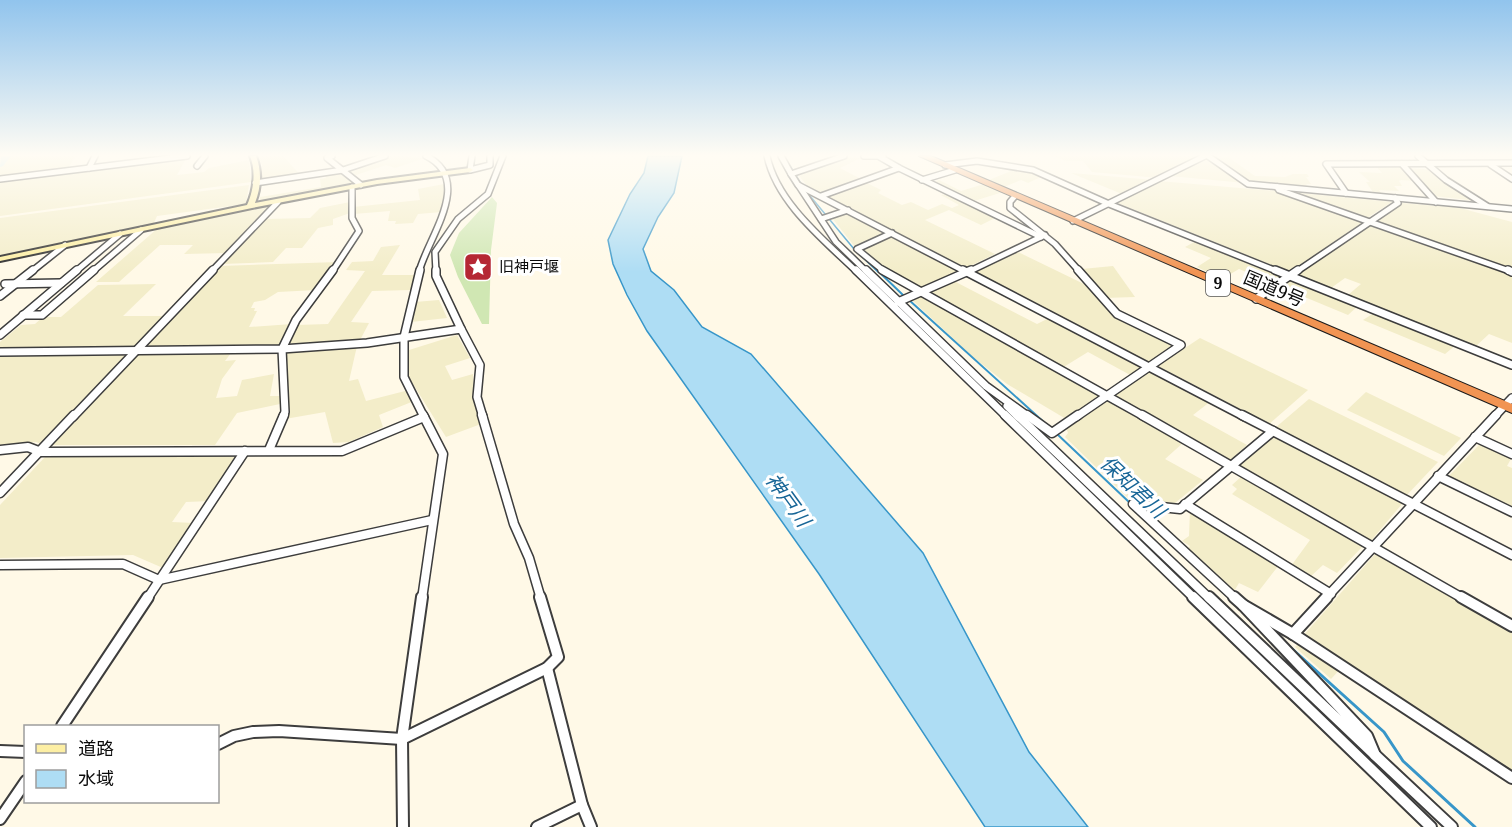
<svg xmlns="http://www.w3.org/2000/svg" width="1512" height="827" font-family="'Noto Serif','Noto Sans JP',serif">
  <rect width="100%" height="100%" fill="#fff9e7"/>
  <!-- farmland -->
  <g fill="#f3edc9">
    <polygon points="7,156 76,156 66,171 0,179 0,166"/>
    <polygon points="258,156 283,156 301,176 259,181 262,165"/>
    <polygon points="390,156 425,158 395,168 386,165 353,176 347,172"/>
    <polygon points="1054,156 1196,156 1199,157 1159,178 1092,172 1083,161 1066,161"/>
    <polygon points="187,157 177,175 204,172 209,168 249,160 251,182 0,216 0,180"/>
    <polygon points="846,157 861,158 840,168 861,179 821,194 808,187 797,173"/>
    <polygon points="1207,157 1245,183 1170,176"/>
    <polygon points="1228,157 1255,176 1285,177 1293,174 1307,174 1309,177 1306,177 1311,184 1306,184 1310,189 1249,183 1215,159"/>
    <polygon points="1401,164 1417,181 1401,180 1399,181 1402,186 1394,186 1399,191 1379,190 1383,196 1375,195 1366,182 1370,182 1359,172 1382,173 1376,166 1394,167"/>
    <polygon points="1409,168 1435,170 1477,201 1434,196"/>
    <polygon points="1016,169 1043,176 1028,183 1021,180 1004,187 989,180"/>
    <polygon points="341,172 358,184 260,204 260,197 321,187 320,179 326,178 325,174"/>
    <polygon points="1071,173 1154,180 1122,194"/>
    <polygon points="939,180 961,191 984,184 1003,192 974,201 932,183"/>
    <polygon points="863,181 881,190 878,193 902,205 911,202 928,210 942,204 952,208 959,205 941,195 949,194 995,218 981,225 949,210 925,220 995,254 966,268 826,197"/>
    <polygon points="1159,181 1276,191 1365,221 1291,271 1287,271 1115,202"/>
    <polygon points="444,184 446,198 442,212 418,214 413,223 395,224 396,221 388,221 390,211 354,214 353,207 420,200 418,189"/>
    <polygon points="249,185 246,204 157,216 152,227 0,257 0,218"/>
    <polygon points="1289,192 1392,202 1367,218"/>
    <polygon points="350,202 350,213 333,219 333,225 318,228 302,248 286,248 273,262 222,264 265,219 310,218 320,208"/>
    <polygon points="1402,203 1460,208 1512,222 1512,269 1374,222"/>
    <polygon points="272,204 227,253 184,254 193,245 160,245 119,282 96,282 158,228"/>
    <polygon points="848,212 888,233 855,247 832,218"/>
    <polygon points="1371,223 1512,272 1512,343 1489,334 1476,346 1348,295 1361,284 1345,278 1331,288 1295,274"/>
    <polygon points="892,235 962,271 921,290 879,268 860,249"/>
    <polygon points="1200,239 1285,275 1273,283 1239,269 1222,279 1197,267 1211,258 1185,247"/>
    <polygon points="400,245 382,275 415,275 411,290 372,291 351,322 369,323 359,342 286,347 297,325 328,324 365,271 346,270 352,262 373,261 381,247"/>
    <polygon points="1016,251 1084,284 1115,315 1177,345 1150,364 973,272"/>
    <polygon points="338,262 316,290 278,292 265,300 254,302 251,308 255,308 254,311 257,311 249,327 292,324 280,348 143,349 220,266"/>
    <polygon points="1113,266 1135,297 1104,298 1082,269"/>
    <polygon points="1292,277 1360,304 1348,315 1278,286"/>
    <polygon points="952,280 1037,324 1051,317 1144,368 1132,376 1088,352 1062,368 926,293"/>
    <polygon points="156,284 123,316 167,316 136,349 0,350 0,342 21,325 35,324 43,317 61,317 98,285"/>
    <polygon points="921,295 1103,395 1066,419 1007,384 973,357 912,300"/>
    <polygon points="439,300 447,318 411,322 415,302"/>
    <polygon points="1377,311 1457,344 1445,354 1363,320"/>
    <polygon points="457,335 470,358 445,366 452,380 473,374 474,395 481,424 446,437 408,376 409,350"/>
    <polygon points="1200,338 1308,390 1269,424 1158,366"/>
    <polygon points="357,346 349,381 358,379 366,401 409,390 414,401 379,415 383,427 349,442 333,443 325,412 285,419 284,351"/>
    <polygon points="131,353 44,445 36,442 0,445 0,355"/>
    <polygon points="139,353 231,353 225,361 236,360 222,379 216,398 237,396 242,380 274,374 270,396 280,396 280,404 237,413 215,445 51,445"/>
    <polygon points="1152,370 1211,401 1193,415 1247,445 1228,462 1112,395"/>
    <polygon points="1366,392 1461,438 1444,456 1347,410"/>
    <polygon points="1108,399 1184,442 1165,459 1203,480 1175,503 1129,499 1065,437 1068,433 1066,427"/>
    <polygon points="1309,399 1438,462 1406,496 1275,428"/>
    <polygon points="1273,436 1277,437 1400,500 1402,504 1369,543 1236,467"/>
    <polygon points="1481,443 1512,457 1507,466 1512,468 1512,509 1447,478"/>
    <polygon points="239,453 211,501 186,502 172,522 194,523 163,568 133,555 0,558 0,505 46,456"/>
    <polygon points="1243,475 1364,545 1337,573 1323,565 1310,577 1291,566 1310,540 1232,494 1237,489 1232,485"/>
    <polygon points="1190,511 1279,565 1258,592 1239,583 1233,593 1186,550 1190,546 1182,541 1189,536"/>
    <polygon points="1376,553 1512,630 1512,772 1303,636"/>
    <polygon points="1300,642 1341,668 1331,679 1295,647"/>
  </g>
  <!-- green -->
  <polygon fill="#d0e7b3" points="492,197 497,203 491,250 489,324 482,324 458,277 450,255 459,233"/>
  <!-- water -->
  <polygon fill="#aeddf4" stroke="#3796c9" stroke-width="1.5" points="648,156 682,156 674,193 658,217 643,249 651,271 674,290 702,327 751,354 923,553 1029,752 1088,827 985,827 819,574 647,331 627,295 613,264 608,240 630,194 644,173"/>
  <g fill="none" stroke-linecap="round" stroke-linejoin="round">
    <!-- stream-far2 -->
    <g stroke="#3796c9" stroke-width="1.5">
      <polyline points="790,166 801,184"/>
      <polyline points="806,191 854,249 878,272"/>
    </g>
    <!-- stream-far1 -->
    <g stroke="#3796c9" stroke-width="2">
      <polyline points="877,270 904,296"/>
      <polyline points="909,300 1047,425"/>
      <polyline points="1056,433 1130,503"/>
    </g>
    <!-- stream -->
    <polyline stroke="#3796c9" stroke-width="3" points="1290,647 1384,732 1403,761 1475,827"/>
    <!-- river -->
    <polygon fill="#aeddf4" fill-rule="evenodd" points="1,156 11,156 3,166 0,167"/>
    <!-- street-far3 casing -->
    <g stroke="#3d3d3d" stroke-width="8">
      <g id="street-far3">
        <polyline points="332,156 327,158 361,185"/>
        <polyline points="472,156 470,170 490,165 490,156"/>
        <path d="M767 156C777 203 824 240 857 272"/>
        <polyline points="781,156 791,174"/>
        <polyline points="844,156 791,174 798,185 966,272"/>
        <polyline points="864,156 883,156"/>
        <polyline points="1208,156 1248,184 1512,209"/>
        <polyline points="1418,156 1446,180 1487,206"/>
        <polyline points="1402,164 1436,202"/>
        <polyline points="945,165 977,161 1033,170 1109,204 1279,272"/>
        <polyline points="1491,165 1512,179"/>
        <polyline points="197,166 205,156"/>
        <polyline points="89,168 95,156"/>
        <polyline points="899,168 1041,237"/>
        <polyline points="0,179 187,156"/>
        <polyline points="922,180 955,170"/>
        <polyline points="255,183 343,170 385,156"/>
        <polyline points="799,186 836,242 867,272"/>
        <polyline points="1277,187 1279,190 1512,272"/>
        <polyline points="1346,193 1326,164 1512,163"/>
        <polyline points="821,196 899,168 880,157"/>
        <polyline points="1015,196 1010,202 1010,208 1055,244 1080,272"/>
        <polyline points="821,219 848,210"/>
        <polyline points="1073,221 1205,156"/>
        <polyline points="31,272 65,245"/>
        <polyline points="75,272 120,234"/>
        <polyline points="92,272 141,230"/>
        <polyline points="211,272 278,202"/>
        <polyline points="332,272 359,231 352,218 352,187"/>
        <path d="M419 272C427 239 475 180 426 156"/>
        <polyline points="436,272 435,252 458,219 488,194 503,156"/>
        <polyline points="885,272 857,249 892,233"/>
        <polyline points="968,272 1045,235"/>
        <polyline points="1296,272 1398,203 1395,198"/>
      </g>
    </g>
    <!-- street-far2 casing -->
    <g stroke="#3d3d3d" stroke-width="10">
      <g id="street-far2">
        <polyline points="420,270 404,337 404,377 424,417"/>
        <polyline points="436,270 436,276 461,329"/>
        <polyline points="856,270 1007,417"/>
        <polyline points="866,270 986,386 1029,417"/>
        <polyline points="882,270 1145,417"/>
        <polyline points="963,270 1245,417"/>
        <polyline points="1275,270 1512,365"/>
        <polyline points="1508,270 1512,272"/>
        <polyline points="5,284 61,283"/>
        <polyline points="0,296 33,270"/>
        <polyline points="1256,299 1298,270"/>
        <polyline points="898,302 971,270"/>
        <polyline points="23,315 42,315 94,270"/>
        <polyline points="0,335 77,270"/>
        <polyline points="0,352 282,349 367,343 461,329 480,365 477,397 483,417"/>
        <polyline points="1007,406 1018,417"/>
        <polyline points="73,417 213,270"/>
        <polyline points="283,417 285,412 282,349 296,320 333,270"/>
        <polyline points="1076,417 1181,345 1117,314 1078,270"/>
        <polyline points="1494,417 1512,398"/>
      </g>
    </g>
    <!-- street-far1 casing -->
    <g stroke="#3d3d3d" stroke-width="11">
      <g id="street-far1">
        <polyline points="482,415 514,524 529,558 541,599"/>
        <polyline points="1005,415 1195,599"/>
        <polyline points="1017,415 1210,599"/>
        <polyline points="1027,415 1052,433 1078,415"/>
        <polyline points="1142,415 1464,599"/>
        <polyline points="1242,415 1512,555"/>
        <polyline points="1475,437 1512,454"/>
        <polyline points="0,450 28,447 41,452 342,451 424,417"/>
        <polyline points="269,450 284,415"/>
        <polyline points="1438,476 1512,512"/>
        <polyline points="0,493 74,415"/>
        <polyline points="1185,504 1331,594"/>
        <polyline points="0,565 123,564 159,580 432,520"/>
        <polyline points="147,599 245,451"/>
        <polyline points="422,599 443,454 423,415"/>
        <polyline points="1236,599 1133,504 1180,509 1273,431"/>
        <polyline points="1325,599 1496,415"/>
      </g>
    </g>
    <!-- street casing -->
    <g stroke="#3d3d3d" stroke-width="14">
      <g id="street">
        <polyline points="1193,597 1431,827"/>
        <polyline points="1209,597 1375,755 1367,736 1243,605"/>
        <polyline points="1234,597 1243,605 1293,634 1512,778"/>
        <polyline points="1461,597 1512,626"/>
        <polyline points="1293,634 1327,597"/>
        <polyline points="547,668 582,805 591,827"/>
        <polyline points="62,726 148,597"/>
        <polyline points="218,744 234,736 253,732 279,731 402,739 547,668 558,657 540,597"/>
        <polyline points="0,751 26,752"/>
        <polyline points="1375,755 1452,827"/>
        <polyline points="0,819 26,781"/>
        <polyline points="403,827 402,739 422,597"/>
        <polyline points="537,827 582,805"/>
      </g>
    </g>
    <!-- secondary casing -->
    <g stroke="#2c2c2c" stroke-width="4">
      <path id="secondary" d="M250 156H256C262 171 261 188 255 203L377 180 470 168 473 170 470 172 377 184 252 208 0 261V257L247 205C254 190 256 171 250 156Z"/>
    </g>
    <!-- highway casing -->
    <g stroke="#1b1b1b" stroke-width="2">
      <polygon id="highway" points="919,156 931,156 1512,404 1512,413"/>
    </g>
    <!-- street-far3 -->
    <use href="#street-far3" stroke="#fff" stroke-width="5"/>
    <!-- street-far2 -->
    <use href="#street-far2" stroke="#fff" stroke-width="7"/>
    <!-- street-far1 -->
    <use href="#street-far1" stroke="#fff" stroke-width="8"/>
    <!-- street -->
    <use href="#street" stroke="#fff" stroke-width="10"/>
    <!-- secondary -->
    <use href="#secondary" fill="#fdefa4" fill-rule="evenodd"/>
    <!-- highway -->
    <use href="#highway" fill="#f19453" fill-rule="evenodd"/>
  </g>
  <!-- sky -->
  <linearGradient id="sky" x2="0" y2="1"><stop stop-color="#91c4ed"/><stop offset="0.57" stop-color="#fffcf4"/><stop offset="1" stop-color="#fffcf4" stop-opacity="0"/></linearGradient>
  <rect width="1512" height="272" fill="url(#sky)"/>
  <!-- icons -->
  <defs>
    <g id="sight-square" transform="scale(1.5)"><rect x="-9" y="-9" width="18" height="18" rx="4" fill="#b52734" stroke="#fff"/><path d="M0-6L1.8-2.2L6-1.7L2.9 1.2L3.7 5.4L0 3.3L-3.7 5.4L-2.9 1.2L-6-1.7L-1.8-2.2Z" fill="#fff"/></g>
  </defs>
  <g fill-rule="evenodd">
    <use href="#sight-square" x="478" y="267"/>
  </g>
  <g text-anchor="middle" stroke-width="6" stroke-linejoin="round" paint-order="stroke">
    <!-- far-poi labels -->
    <g font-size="15" fill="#0a0a0a" stroke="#fff" text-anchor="start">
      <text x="499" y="272">旧神戸堰</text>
    </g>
    <!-- shield labels -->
    <rect fill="#fff" stroke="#545454" stroke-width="1.5" x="1206" y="270" width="24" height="26" rx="4.5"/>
    <g font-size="16" font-weight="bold" fill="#0a0a0a">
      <text x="1218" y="289">9</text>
    </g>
    <!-- street labels -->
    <g font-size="18" fill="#0a0a0a" stroke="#fff">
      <text transform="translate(1274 289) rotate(23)" y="6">国道9号</text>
    </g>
    <!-- water labels -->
    <g font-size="20" font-style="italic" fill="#186697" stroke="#fff">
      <text transform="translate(1133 487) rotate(43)" y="7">保知君川</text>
      <text transform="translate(788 500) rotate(54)" y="7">神戸川</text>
    </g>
  </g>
  <!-- legend -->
  <rect x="24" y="725" width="195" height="78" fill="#ffffff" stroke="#9d9d9d" stroke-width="1.5"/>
  <rect x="36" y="744" width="30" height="9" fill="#fdefa4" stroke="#9d9d9d" stroke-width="1.5"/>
  <text x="78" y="755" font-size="18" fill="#0a0a0a">道路</text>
  <rect x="36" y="770" width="30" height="18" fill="#aeddf4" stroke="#9d9d9d" stroke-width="1.5"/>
  <text x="78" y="785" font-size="18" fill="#0a0a0a">水域</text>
</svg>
